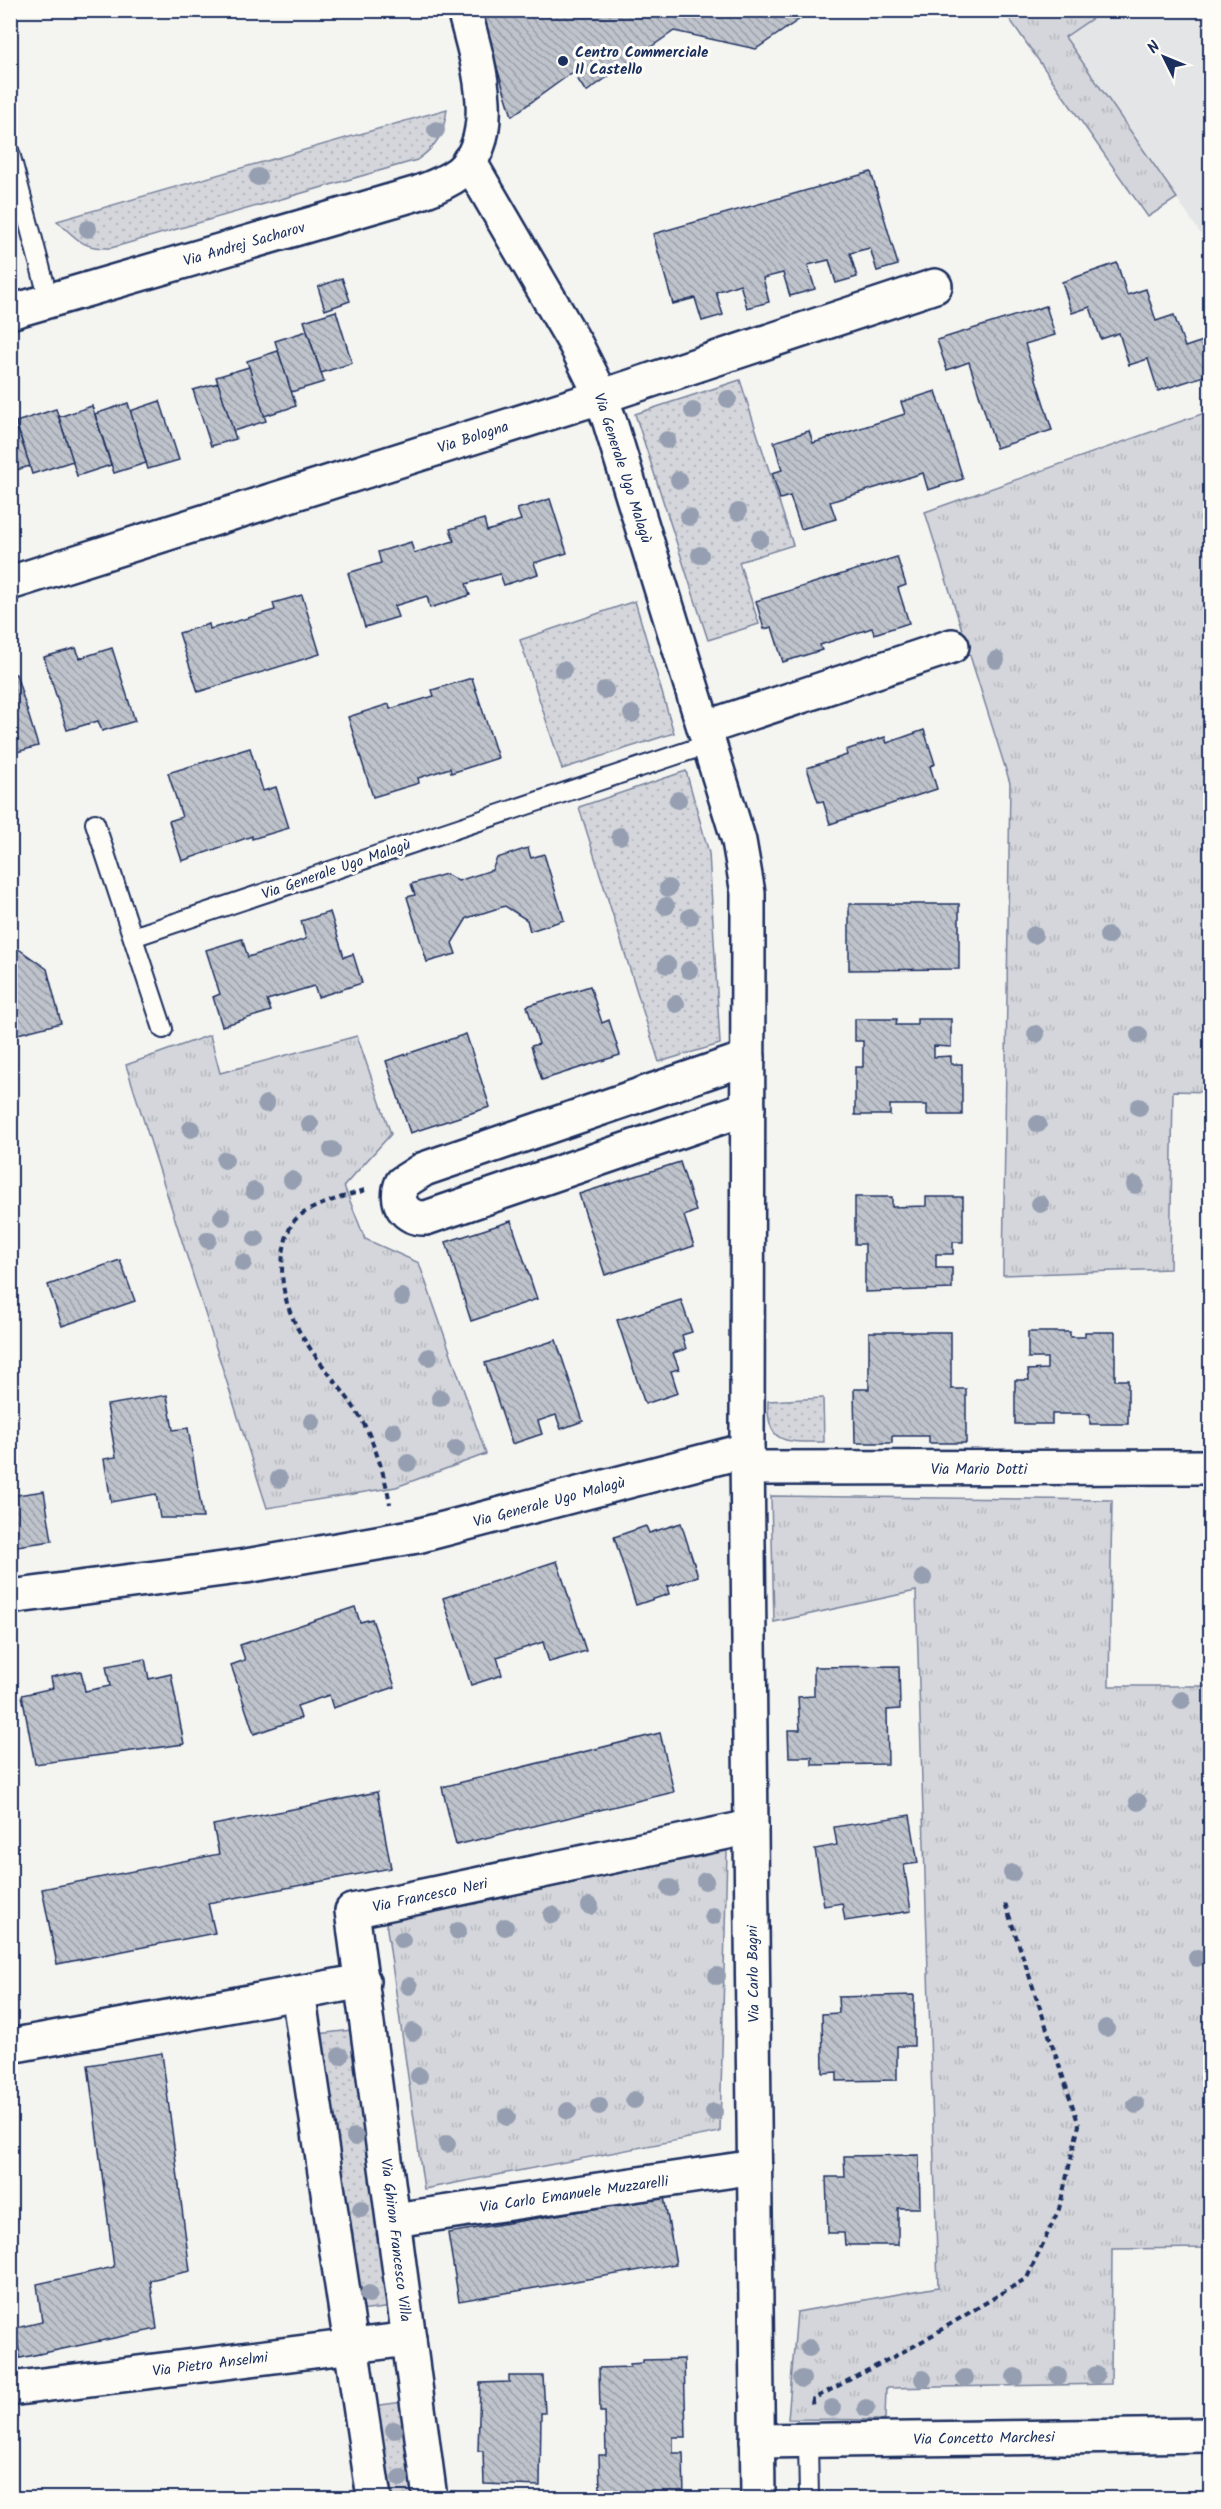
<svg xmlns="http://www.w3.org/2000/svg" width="1221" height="2509" font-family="Kalam,sans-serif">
  <defs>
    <pattern id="grass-dots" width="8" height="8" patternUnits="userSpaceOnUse" patternTransform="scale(1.5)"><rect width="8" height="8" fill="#d4d6db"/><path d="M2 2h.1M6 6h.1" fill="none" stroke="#b5b8be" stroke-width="1.8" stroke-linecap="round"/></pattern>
    <pattern id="park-tufts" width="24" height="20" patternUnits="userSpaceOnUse" patternTransform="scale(1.5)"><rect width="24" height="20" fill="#d4d6db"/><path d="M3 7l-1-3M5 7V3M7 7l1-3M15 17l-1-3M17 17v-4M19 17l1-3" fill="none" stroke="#b5b8be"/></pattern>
    <pattern id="building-back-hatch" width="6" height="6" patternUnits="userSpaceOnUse" patternTransform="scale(1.5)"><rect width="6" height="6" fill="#bfc3cc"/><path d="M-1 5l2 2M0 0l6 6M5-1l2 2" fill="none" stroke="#9a9fa9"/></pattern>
  </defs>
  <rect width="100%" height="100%" fill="#f4f4f1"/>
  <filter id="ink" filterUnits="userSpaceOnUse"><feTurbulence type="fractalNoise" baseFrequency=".0167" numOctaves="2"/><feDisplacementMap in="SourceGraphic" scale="12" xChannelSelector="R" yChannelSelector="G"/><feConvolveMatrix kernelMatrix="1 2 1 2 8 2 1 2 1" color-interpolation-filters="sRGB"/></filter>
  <g filter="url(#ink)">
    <!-- built -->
    <polygon fill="#e4e5e6" points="1103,11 1210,11 1210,247 1065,37"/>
    <!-- grass -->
    <g fill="url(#grass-dots)" stroke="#78829c" stroke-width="1.5">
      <path d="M447 109C444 133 437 146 417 160L111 248C82 249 77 239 57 221Z"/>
      <path d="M10 209C17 232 24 249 11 271Z"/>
      <polygon points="740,380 793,545 739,562 759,624 708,640 635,414"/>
      <polygon points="635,601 674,733 562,769 520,640"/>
      <polygon points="686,771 709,853 720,1044 659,1062 579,807"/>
      <path d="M823 1398 824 1442C787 1442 766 1446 768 1401Z"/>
      <polygon points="360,2029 393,2307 351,2312 318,2034"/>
      <polygon points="403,2402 417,2495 388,2498 373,2406"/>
    </g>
    <!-- park -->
    <g fill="url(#park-tufts)" stroke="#78829c" stroke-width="1.5">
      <polygon points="1004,11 1103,11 1065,37 1177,198 1148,217"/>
      <polygon points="1210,411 1210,1092 1173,1091 1170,1269 1003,1275 1010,783 925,512"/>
      <polygon points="210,1035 220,1073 357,1036 391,1134 344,1186 365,1239 419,1263 486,1454 396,1487 267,1508 126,1065"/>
      <polygon points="771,1496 1112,1500 1109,1686 1210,1686 1210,2248 1112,2249 1111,2384 886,2388 885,2420 788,2419 797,2312 938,2287 916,1591 774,1622"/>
      <polygon points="727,1851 720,2132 424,2189 386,1922"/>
    </g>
    <!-- building -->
    <g fill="url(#building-back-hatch)" stroke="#1b2f5e" stroke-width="1.5">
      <polygon points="479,10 813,10 756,49 674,31 586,92 573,72 512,116"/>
      <polygon points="871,172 898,265 877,271 870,248 850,253 857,277 836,283 829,260 808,265 815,289 790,296 783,273 763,278 769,302 747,308 740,284 716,292 723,315 702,321 695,298 673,304 653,234"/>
      <polygon points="1117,263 1127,295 1146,289 1156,321 1174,315 1185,347 1203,341 1210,363 1210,374 1158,391 1148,359 1129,365 1119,333 1101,339 1090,307 1072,313 1062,282"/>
      <polygon points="342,278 350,301 325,310 318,287"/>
      <polygon points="1046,306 1055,335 1025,344 1052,430 996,448 969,362 947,370 937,340"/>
      <polygon points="336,311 352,363 321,373 304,321"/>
      <polygon points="307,331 324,382 291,392 275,341"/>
      <polygon points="278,351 296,406 264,416 247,361"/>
      <polygon points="249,367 266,421 233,431 216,377"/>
      <polygon points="218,383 236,439 211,446 193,390"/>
      <polygon points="936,391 963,479 928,490 923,473 830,502 836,519 801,529 790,496 780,499 772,473 782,470 774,442 809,431 813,443 905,414 901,402"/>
      <polygon points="160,401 179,460 148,469 130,411"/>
      <polygon points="128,403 146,463 114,473 95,414"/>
      <polygon points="92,406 111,465 77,476 59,417"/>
      <polygon points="56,409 73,461 32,474 16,422"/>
      <polygon points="13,415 30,466 10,472 10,416"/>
      <polygon points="550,499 567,553 534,563 538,574 504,585 500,574 466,584 470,595 430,608 427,596 394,606 398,617 365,627 348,573 381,563 378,552 411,542 414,553 454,541 450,529 484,519 487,531 521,520 517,509"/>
      <polygon points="897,557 906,585 898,588 909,623 874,634 872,628 820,645 822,650 783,662 772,627 764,629 756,601"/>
      <polygon points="302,595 320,654 198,692 179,633 209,624 210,629 275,610 273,603"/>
      <polygon points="76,648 80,658 112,648 135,721 102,731 98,721 67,730 44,657"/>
      <polygon points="16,674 38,746 10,754 10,675"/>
      <polygon points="472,678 498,758 451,773 450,768 418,778 419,783 373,797 348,717 389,704 390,709 434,696 432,690"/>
      <polygon points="924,730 935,764 930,766 937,789 830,824 823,801 818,802 807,768 847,755 846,750 885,737 887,743"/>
      <polygon points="250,748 263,791 276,787 289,828 252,839 252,836 182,861 169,821 182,817 168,773"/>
      <polygon points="528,848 531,858 544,854 564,920 530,931 527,920 505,906 467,918 452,943 456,954 427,962 407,897 415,895 411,884 446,874 458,881 492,870 497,858"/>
      <polygon points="849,904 959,904 959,969 849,970"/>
      <polygon points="330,912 344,957 353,954 362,983 318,997 314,986 267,1000 271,1011 222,1026 213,997 220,994 206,950 242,939 248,957 306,939 301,921"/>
      <polygon points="10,943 47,969 61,1023 10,1036"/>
      <polygon points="590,986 602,1023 609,1020 620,1055 542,1080 531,1046 539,1044 527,1006"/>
      <polygon points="855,1019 897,1019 896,1025 917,1025 917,1019 951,1019 951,1047 934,1046 934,1057 951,1056 951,1064 962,1064 962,1115 927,1115 927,1105 890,1105 890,1115 855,1115 855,1067 863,1067 863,1041 855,1041"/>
      <polygon points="466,1034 490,1107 410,1133 386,1061"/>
      <polygon points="680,1162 696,1211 684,1216 694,1246 605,1275 579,1194"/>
      <polygon points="855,1197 892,1197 892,1207 926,1206 926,1197 963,1197 963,1242 953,1242 953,1254 936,1254 936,1268 952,1268 952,1289 865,1292 865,1244 855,1244"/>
      <polygon points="511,1221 537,1299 471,1321 446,1242"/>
      <polygon points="120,1260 135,1301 62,1326 48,1285"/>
      <polygon points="681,1300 692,1332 682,1335 686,1349 673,1353 679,1369 671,1371 678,1393 645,1404 617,1320"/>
      <polygon points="869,1332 951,1332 951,1389 966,1389 966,1443 929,1443 929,1436 892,1436 892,1443 855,1443 854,1389 869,1389"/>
      <polygon points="1028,1332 1070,1332 1070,1337 1085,1337 1085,1332 1115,1332 1115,1380 1128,1380 1128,1424 1090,1424 1090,1414 1052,1414 1052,1424 1015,1424 1015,1380 1029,1380 1028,1370 1047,1369 1047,1358 1028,1358"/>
      <polygon points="556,1340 583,1421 561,1429 556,1415 538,1421 542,1434 512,1444 485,1363"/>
      <polygon points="167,1395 173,1430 188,1428 203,1518 160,1518 156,1494 111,1502 104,1459 116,1457 107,1405"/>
      <polygon points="44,1491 52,1541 10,1547 10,1496"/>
      <polygon points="681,1523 698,1576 667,1587 669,1594 636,1605 614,1537 646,1526 649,1533"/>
      <polygon points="557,1561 586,1651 549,1662 543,1642 497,1657 502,1675 471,1685 443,1598"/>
      <polygon points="355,1607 360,1622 372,1619 395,1687 333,1708 329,1695 297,1706 301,1718 254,1734 231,1665 245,1660 240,1645"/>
      <polygon points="145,1659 149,1679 171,1674 184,1744 35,1764 22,1695 53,1688 51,1677 81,1671 85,1691 110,1686 106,1666"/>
      <polygon points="899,1666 900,1709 887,1710 888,1764 812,1765 812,1757 789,1757 788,1730 800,1730 798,1697 814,1696 814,1667"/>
      <polygon points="660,1733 674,1792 456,1845 442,1787"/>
      <polygon points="377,1792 391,1868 208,1903 215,1933 57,1964 42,1889 219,1854 213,1825"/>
      <polygon points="910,1815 918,1863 904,1865 911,1911 845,1921 842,1903 824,1906 815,1849 837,1845 834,1827"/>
      <polygon points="914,1995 914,2046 897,2046 897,2080 837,2081 837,2072 823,2073 822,2014 839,2013 838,1997"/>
      <polygon points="162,2053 190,2271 150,2280 157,2329 20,2358 16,2328 42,2322 37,2284 114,2267 88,2065"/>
      <polygon points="919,2155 920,2208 898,2208 898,2245 845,2245 844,2233 828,2233 826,2177 845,2177 844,2156"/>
      <polygon points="664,2197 676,2264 459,2301 448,2233"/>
      <polygon points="684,2359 686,2437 673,2437 673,2453 683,2453 684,2498 607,2498 600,2490 599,2455 606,2455 605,2412 600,2412 599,2368 630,2367 630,2364 643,2363 643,2360"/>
      <polygon points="509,2376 543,2376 545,2413 541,2413 540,2486 484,2484 483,2451 478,2451 480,2383 509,2382"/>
    </g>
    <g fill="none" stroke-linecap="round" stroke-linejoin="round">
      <!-- lane casing -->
      <g stroke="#1b2f5e" stroke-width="22">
        <g id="lane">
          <polyline points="10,153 49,300"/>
          <polyline points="95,823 163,1029"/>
          <polyline points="133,937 709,744"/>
          <polyline points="808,2441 809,2498"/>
        </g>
      </g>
      <!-- street casing -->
      <g stroke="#1b2f5e" stroke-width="38">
        <g id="street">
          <polyline points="469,161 576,345 595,383 609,419 739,841 748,893 748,918 747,1450 758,2498"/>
          <path d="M10 312 418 193C432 188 447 182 459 173 503 137 476 55 464 10"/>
          <polyline points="10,583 600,397 935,286"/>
          <polyline points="705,728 952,646"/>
          <path d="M748 1108 426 1218C405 1219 394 1202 402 1183L424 1169 748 1058"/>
          <polyline points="748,1468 1210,1467"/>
          <polyline points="10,1597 246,1566 417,1536 747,1450"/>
          <polyline points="298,1993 374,2498"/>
          <polyline points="10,2046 363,1981"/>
          <polyline points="394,2220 755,2167"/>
          <polyline points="10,2389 409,2339"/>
          <polyline points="757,2441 1210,2435"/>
          <polyline points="430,2498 352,1911 751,1827"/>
        </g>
      </g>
      <!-- path -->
      <g stroke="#1b2f5e" stroke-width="4" stroke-dasharray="6 4.5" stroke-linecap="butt">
        <path d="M365 1190C347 1196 307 1206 295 1220 287 1230 285 1242 283 1254 274 1331 334 1367 365 1426 375 1445 387 1483 390 1504"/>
        <polyline points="812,2404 813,2399 914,2346 1027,2278 1059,2209 1079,2125 1004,1900"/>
      </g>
      <!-- lane -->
      <use href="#lane" stroke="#fdfcf7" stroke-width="18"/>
      <!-- street -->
      <use href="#street" stroke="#fdfcf7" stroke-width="33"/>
    </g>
    <!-- trees -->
    <g fill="#969fb1">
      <circle cx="436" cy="130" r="9"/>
      <circle cx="258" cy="177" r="9"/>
      <circle cx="88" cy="229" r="9"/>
      <circle cx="728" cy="399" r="9"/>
      <circle cx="693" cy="411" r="9"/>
      <circle cx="667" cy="440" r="9"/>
      <circle cx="679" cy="480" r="9"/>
      <circle cx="738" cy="512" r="9"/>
      <circle cx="689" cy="517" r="9"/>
      <circle cx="760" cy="539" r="9"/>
      <circle cx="700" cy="555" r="9"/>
      <circle cx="996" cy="660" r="9"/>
      <circle cx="563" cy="670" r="9"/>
      <circle cx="605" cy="690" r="9"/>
      <circle cx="632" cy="714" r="9"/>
      <circle cx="678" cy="800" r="9"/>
      <circle cx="620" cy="836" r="9"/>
      <circle cx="668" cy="888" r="9"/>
      <circle cx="666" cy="906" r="9"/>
      <circle cx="690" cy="917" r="9"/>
      <circle cx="1034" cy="935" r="9"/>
      <circle cx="1108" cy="936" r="9"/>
      <circle cx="667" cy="965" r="9"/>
      <circle cx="689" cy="970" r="9"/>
      <circle cx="676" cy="1004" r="9"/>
      <circle cx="1036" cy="1034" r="9"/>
      <circle cx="1139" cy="1035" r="9"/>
      <circle cx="266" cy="1104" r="9"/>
      <circle cx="1139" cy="1107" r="9"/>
      <circle cx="310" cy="1124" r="9"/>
      <circle cx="1038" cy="1124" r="9"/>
      <circle cx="191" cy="1129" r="9"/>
      <circle cx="332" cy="1150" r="9"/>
      <circle cx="225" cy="1160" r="9"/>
      <circle cx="292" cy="1180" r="9"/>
      <circle cx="1135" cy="1185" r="9"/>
      <circle cx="254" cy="1191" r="9"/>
      <circle cx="1040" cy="1204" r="9"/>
      <circle cx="222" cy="1217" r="9"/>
      <circle cx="256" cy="1239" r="9"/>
      <circle cx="208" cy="1240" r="9"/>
      <circle cx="243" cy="1263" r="9"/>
      <circle cx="402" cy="1297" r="9"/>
      <circle cx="429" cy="1357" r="9"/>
      <circle cx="440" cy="1398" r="9"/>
      <circle cx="312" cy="1422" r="9"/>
      <circle cx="393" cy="1431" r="9"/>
      <circle cx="456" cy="1449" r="9"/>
      <circle cx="408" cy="1463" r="9"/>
      <circle cx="279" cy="1479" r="9"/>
      <circle cx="923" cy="1578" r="9"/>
      <circle cx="1182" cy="1700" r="9"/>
      <circle cx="1138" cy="1802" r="9"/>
      <circle cx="1012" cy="1873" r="9"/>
      <circle cx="705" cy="1881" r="9"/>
      <circle cx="670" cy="1888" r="9"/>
      <circle cx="590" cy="1906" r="9"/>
      <circle cx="552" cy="1915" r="9"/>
      <circle cx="713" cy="1916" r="9"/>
      <circle cx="505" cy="1927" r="9"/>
      <circle cx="458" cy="1931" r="9"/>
      <circle cx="402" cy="1940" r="9"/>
      <circle cx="1197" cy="1958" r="9"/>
      <circle cx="717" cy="1976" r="9"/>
      <circle cx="409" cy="1986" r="9"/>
      <circle cx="1106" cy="2028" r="9"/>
      <circle cx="413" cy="2032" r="9"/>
      <circle cx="340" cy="2056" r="9"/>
      <circle cx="419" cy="2076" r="9"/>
      <circle cx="634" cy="2100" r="9"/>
      <circle cx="1136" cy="2105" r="9"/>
      <circle cx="599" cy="2106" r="9"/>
      <circle cx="568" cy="2111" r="9"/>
      <circle cx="714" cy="2112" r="9"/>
      <circle cx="507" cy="2117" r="9"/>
      <circle cx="355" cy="2137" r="9"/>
      <circle cx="447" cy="2144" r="9"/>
      <circle cx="361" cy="2209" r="9"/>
      <circle cx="369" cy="2294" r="9"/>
      <circle cx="809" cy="2348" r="9"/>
      <circle cx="1096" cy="2375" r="9"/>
      <circle cx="1058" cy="2376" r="9"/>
      <circle cx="1015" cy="2377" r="9"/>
      <circle cx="965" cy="2378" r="9"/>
      <circle cx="802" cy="2379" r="9"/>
      <circle cx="923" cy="2379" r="9"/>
      <circle cx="832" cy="2408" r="9"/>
      <circle cx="866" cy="2408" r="9"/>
      <circle cx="394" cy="2430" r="9"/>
      <circle cx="400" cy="2478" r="9"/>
    </g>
  </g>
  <!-- markers -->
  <circle fill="#1b2f5e" stroke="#fdfcf7" stroke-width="2" cx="563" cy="61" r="6"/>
  <g text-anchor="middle" stroke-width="6" stroke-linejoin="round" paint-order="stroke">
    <!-- poi labels -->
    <g font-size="15" font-weight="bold" fill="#1b2f5e" stroke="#fdfcf7" text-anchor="start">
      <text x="575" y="57">Centro Commerciale<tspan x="575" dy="17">Il Castello</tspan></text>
    </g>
    <!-- street labels -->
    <g font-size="15" fill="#1b2f5e" stroke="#fdfcf7">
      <text transform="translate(244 244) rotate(-16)" y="5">Via Andrej Sacharov</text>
      <text transform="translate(473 437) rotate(-18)" y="5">Via Bologna</text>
      <text transform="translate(623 468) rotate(72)" y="5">Via Generale Ugo Malagù</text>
      <text transform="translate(336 869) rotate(-19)" y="5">Via Generale Ugo Malagù</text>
      <text x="979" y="1474">Via Mario Dotti</text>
      <text transform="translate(549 1502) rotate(-15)" y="5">Via Generale Ugo Malagù</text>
      <text transform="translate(430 1895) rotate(-12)" y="5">Via Francesco Neri</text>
      <text transform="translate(753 1974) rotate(-91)" y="5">Via Carlo Bagni</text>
      <text transform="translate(574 2194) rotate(-8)" y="5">Via Carlo Emanuele Muzzarelli</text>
      <text transform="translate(396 2240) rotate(83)" y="5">Via Ghiron Francesco Villa</text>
      <text transform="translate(210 2364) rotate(-7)" y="5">Via Pietro Anselmi</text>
      <text transform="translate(984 2438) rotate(-1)" y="5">Via Concetto Marchesi</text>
    </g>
  </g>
  <!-- margin -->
  <rect width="1221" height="2509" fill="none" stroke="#fdfcf7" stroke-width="36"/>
  <rect x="18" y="18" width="1185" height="2473" fill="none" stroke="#1b2f5e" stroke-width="2" filter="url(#ink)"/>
  <!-- north arrow -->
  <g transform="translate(1164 57) rotate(313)" stroke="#fdfcf7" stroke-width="4.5" paint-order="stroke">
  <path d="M0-4.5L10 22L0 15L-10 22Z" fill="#1b2f5e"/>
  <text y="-9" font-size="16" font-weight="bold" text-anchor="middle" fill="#1b2f5e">N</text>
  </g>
</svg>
